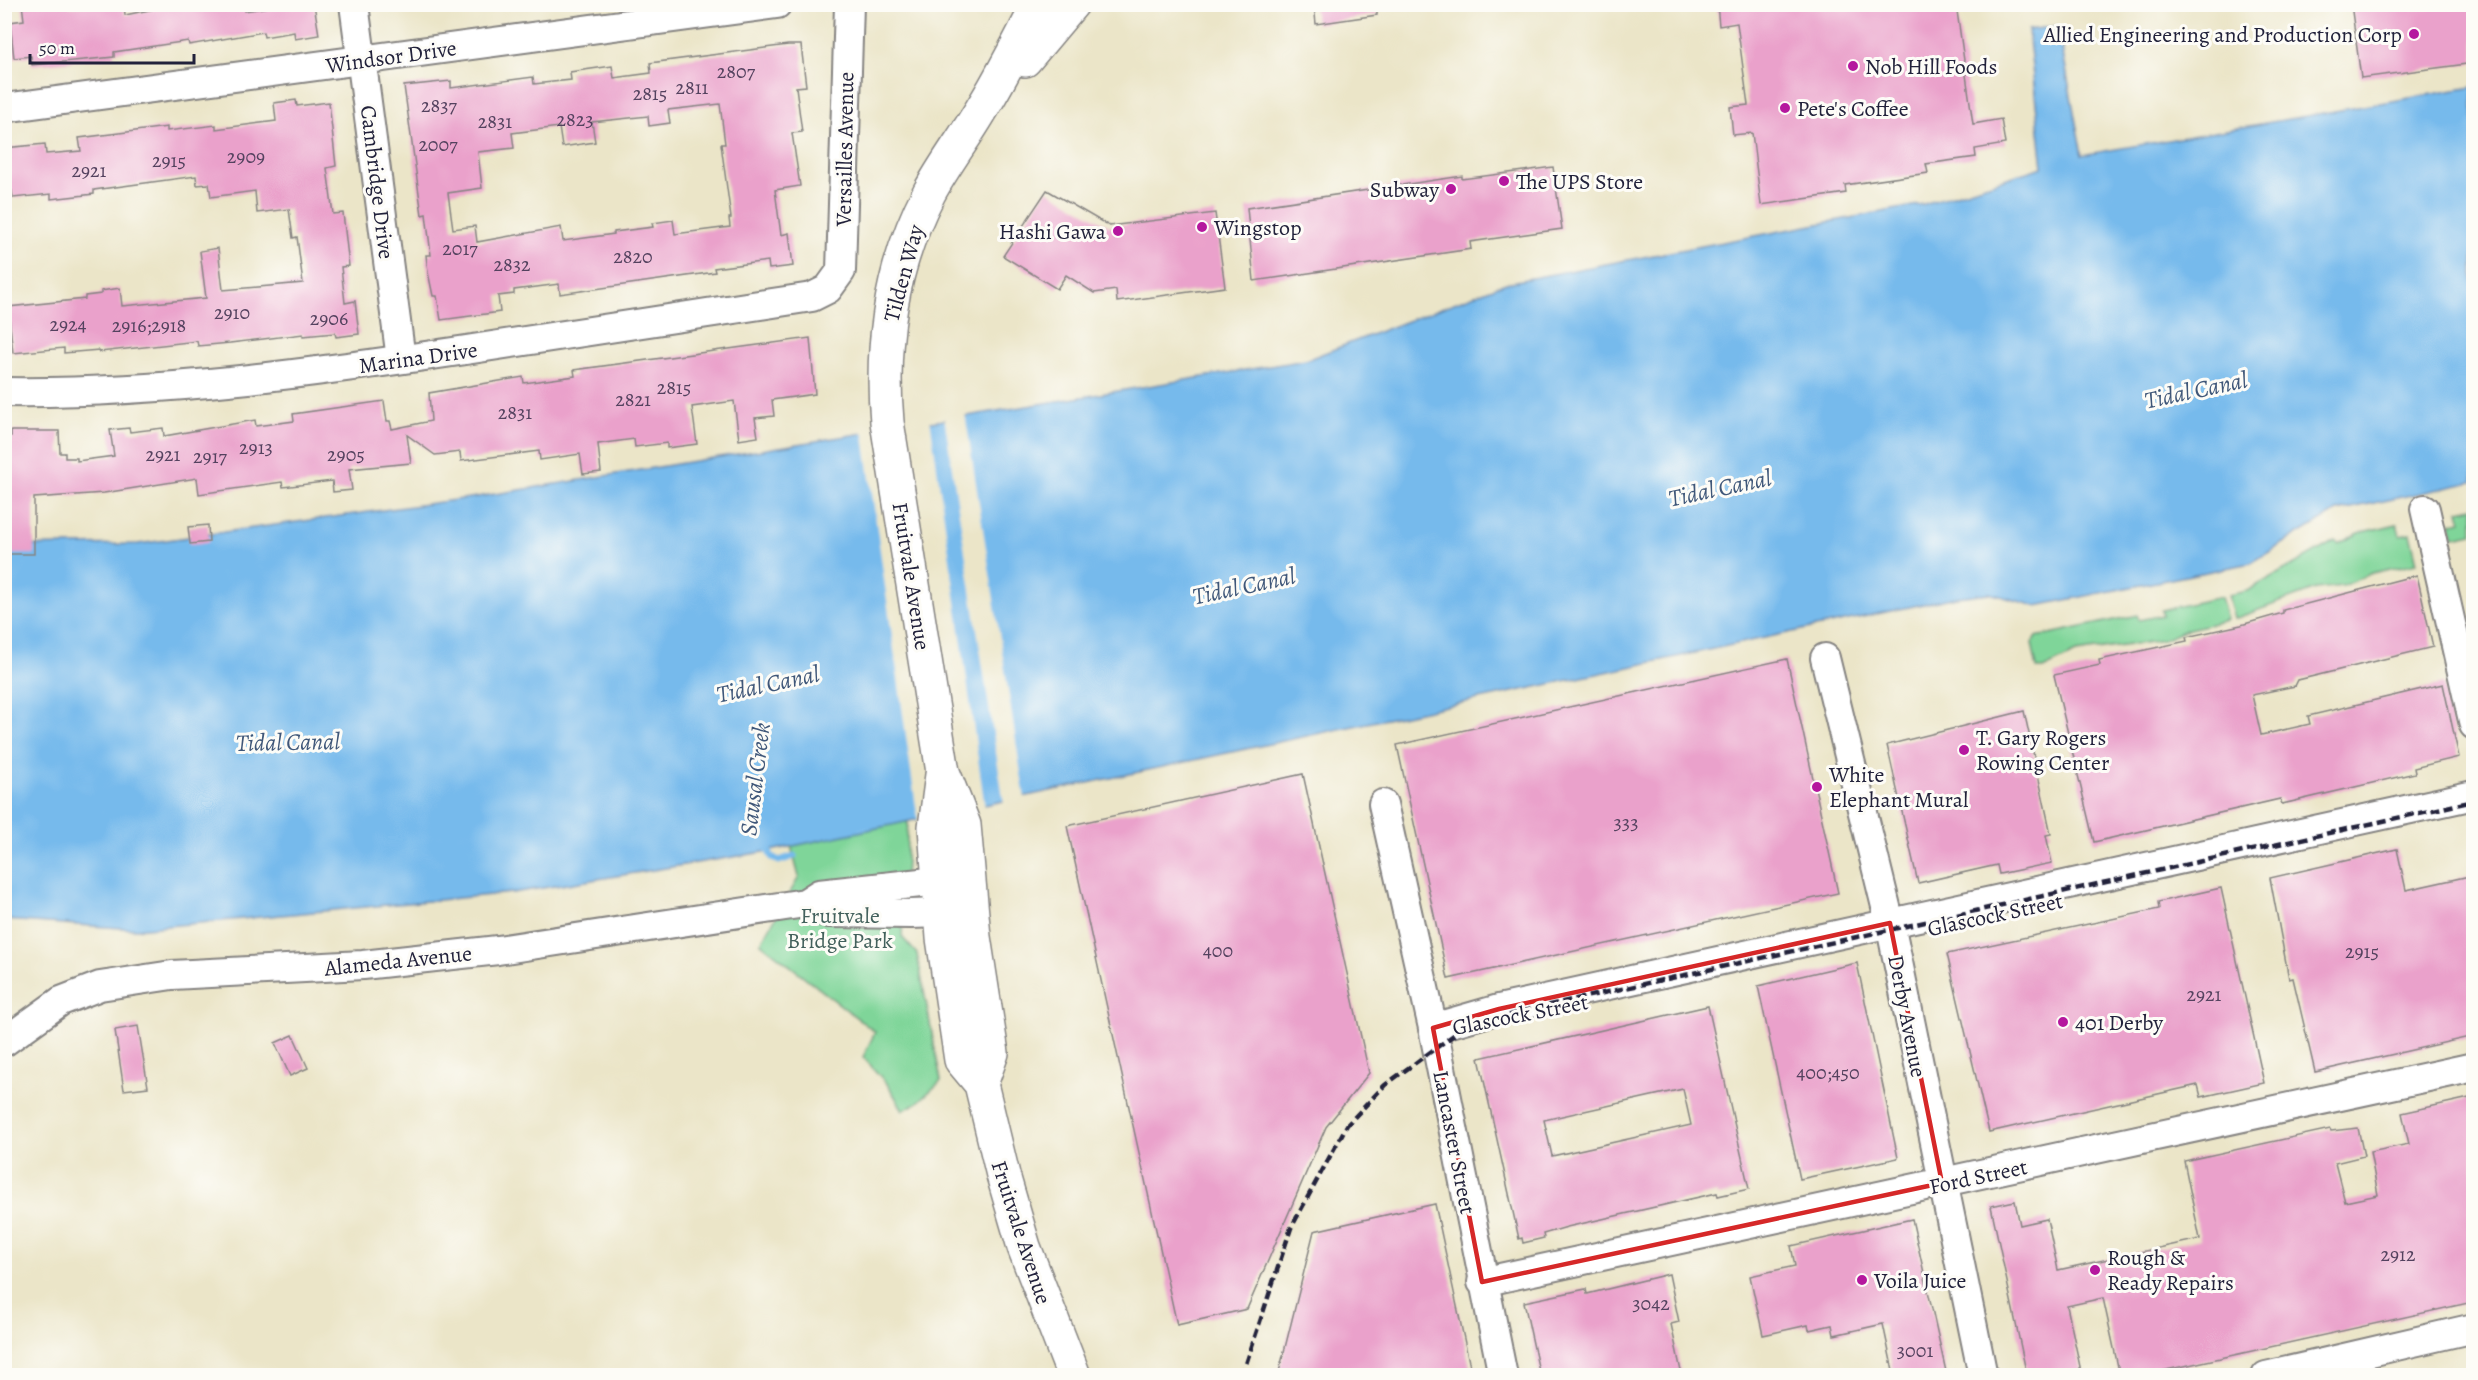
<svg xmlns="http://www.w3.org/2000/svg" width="2478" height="1380" font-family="Alegreya,serif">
  <rect width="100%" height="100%" fill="#fdfcf7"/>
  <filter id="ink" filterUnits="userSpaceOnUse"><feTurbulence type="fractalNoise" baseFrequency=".0167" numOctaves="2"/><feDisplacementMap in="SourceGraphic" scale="12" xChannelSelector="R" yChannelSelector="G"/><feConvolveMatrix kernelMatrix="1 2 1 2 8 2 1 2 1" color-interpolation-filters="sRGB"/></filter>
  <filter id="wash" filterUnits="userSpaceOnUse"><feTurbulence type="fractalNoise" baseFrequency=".008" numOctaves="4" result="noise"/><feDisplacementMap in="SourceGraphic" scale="24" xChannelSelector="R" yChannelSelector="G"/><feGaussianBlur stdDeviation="1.35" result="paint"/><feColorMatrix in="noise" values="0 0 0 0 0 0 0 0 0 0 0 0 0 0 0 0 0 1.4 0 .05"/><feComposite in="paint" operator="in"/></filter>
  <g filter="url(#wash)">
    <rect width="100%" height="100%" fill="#ebe5c8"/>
    <!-- green -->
    <g fill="#7fd599" stroke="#507c6a" stroke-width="1.5">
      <polygon points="2473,507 2473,533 2454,537 2451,523 2462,521 2459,510"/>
      <polygon points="2397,524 2400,535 2410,533 2417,563 2372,573 2342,586 2316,589 2234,619 2228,595 2247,591 2335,541 2338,544 2359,533"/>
      <polygon points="2221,597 2227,620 2189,629 2163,640 2076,653 2043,669 2037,669 2032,643 2036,637 2137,615 2139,620 2163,615 2162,610"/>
      <polygon points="908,821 902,937 917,954 941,1081 917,1103 903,1110 888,1085 863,1057 875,1032 761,943 799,877 791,846"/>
    </g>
    <!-- water -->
    <polygon fill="#76baec" stroke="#4c6e94" stroke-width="1.5" points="2058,26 2082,155 2473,87 2473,482 2337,511 2251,563 2036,606 1989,593 1956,597 770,851 512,893 136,929 5,920 4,546 138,544 477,497 1306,360 1506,283 1924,204 2043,167 2028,30"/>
    <!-- pier -->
    <g fill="#ebe5c8">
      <polygon points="965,413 1025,799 1004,804 944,416"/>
      <polygon points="930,418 985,808 918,821 863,429"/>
    </g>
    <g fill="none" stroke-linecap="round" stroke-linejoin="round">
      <!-- stream -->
      <polyline stroke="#76baec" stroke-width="7" points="764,844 772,857 779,861 794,856"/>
    </g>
    <g id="blocks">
      <!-- building -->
      <g fill="#eaa1cb" fill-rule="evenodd">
        <polygon points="22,4 69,4 70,7 124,4 125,15 178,4 244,4 245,11 286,4 314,4 319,35 295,39 294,32 264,37 263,32 189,45 188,41 114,52 114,57 32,65 31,56 14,58 10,22 24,20"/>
        <polygon points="1314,4 1377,4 1377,15 1316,24"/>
        <polygon points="1717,4 1956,4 1973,124 2001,119 2005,144 1975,149 1976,157 1926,164 1928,173 1845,185 1846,193 1761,205 1752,133 1733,135 1730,107 1748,105 1737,23 1719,26"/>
        <polygon points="2351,4 2474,4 2474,63 2361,78"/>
        <path d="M788 45H801L806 86 796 87 802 132 792 133 800 186 775 190 781 235 789 233 793 266 769 269 768 261 714 268 715 272 560 294 559 284 514 290V294L498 296 500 312 441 320 437 296H433L428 272 426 255H431L426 214 422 215 404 86 451 81V88L533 77 534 84 571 80 570 72 612 66 614 78 651 73 650 63ZM720 104 725 144H721L731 218H729L730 227 675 234 673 220 652 223 653 227 614 232V234L563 241 561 227 477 242 475 226 453 229 448 193 482 188 478 152 514 148 512 133 559 127 562 147 595 142 592 122 648 116 649 126 670 123 668 110Z"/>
        <polygon points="296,100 297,106 329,102 336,166 327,168 333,214 343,213 349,266 341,267 345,303 355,301 359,334 336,337 335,333 303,336 303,334 230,343 198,346 197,341 100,352 99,350 64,353 64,348 13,353 8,307 85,299 85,296 101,294 101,291 120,288 122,306 206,298 200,251 218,248 223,290 303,283 297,237 293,238 289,209 257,213 255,191 211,197 209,184 197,185 196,176 94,190 94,194 51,199 51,194 13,198 12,191 4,191 4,148 45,144 46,154 81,151 79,138 167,127 167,131 216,125 216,129 276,121 274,103"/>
        <polygon points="1553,167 1562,229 1470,242 1471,249 1254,281 1247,208 1462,176 1462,179"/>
        <polygon points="1047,190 1109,226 1215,213 1225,287 1117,302 1116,290 1094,293 1066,275 1057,289 1003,256"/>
        <polygon points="810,338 815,394 772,400 774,416 755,418 758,437 739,440 734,401 692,407 697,444 667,448 667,443 635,447 634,439 598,444 601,472 583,474 580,454 540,460 539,451 461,461 460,452 435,455 407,435 411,463 349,469 352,490 333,492 332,481 283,487 282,482 199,494 197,478 104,493 34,498 34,554 4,554 4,436 11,436 11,431 59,431 60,453 65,453 65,458 77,458 77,461 114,456 110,430 129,428 130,432 163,428 164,436 255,420 256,426 294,421 293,414 384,401 387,421 390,421 392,429 431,421 429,393 523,377 524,383 575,376 574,370"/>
        <polygon points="208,525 209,542 190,544 188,527"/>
        <polygon points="2417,575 2433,647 2298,680 2295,686 2252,695 2261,735 2310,724 2308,716 2443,684 2459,757 2414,768 2415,773 2282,804 2280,799 2094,842 2054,675 2100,665 2099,660 2187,641 2186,637 2241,625 2283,613 2283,610"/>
        <polygon points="1787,659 1838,893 1448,979 1397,745"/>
        <polygon points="2024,711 2051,834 2046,835 2052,863 1999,874 1997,865 1918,883 1887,745"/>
        <polygon points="1303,774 1369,1073 1326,1127 1247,1309 1177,1325 1067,826"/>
        <polygon points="2397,849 2406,890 2474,875 2474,1036 2315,1072 2293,978 2289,979 2270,878"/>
        <polygon points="2221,888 2264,1083 2201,1097 2198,1085 1989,1132 1947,954 2159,909 2158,902"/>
        <polygon points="1857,963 1898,1158 1800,1179 1758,986"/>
        <path d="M1708 1006 1749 1189 1718 1196 1717 1193 1567 1227 1543 1234 1544 1238 1523 1243 1522 1238 1519 1239 1479 1058ZM1683 1089 1691 1125 1552 1156 1544 1120Z"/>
        <polygon points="138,1026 148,1087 124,1090 115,1030"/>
        <polygon points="293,1035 308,1068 290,1076 275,1043"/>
        <polygon points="2474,1097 2473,1302 2139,1376 2120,1376 2103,1298 2067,1306 2082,1376 2027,1376 1991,1206 2015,1201 2020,1225 2047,1219 2058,1270 2200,1239 2184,1161 2330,1129 2331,1131 2358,1128 2364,1156 2335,1163 2345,1202 2378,1195 2370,1152 2409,1144 2402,1113"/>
        <polygon points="1435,1204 1472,1376 1278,1376 1314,1231"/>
        <polygon points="1912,1219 1947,1376 1894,1376 1883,1324 1834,1335 1832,1325 1809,1330 1808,1325 1763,1335 1750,1276 1795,1266 1791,1246"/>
        <polygon points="1669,1274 1679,1322 1671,1324 1682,1376 1540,1376 1524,1302 1586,1289 1587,1294"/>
      </g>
    </g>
  </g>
  <g filter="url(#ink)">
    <use href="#blocks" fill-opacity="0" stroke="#868482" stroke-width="1.5"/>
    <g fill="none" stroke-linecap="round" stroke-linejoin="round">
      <!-- minor casing -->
      <g stroke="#868482" stroke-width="32">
        <g id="minor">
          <polyline points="354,4 401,359"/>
          <polyline points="4,108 777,4"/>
          <path d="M4 392C160 394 312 373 466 350 581 332 697 315 812 297L828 289 841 271 849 4"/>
          <polyline points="2425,509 2474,725"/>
          <polyline points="1825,658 1890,923 1983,1376"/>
          <polyline points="1383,804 1433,1028 1503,1376"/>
          <polyline points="805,903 828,913 911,914 940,913 960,903"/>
          <polyline points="1433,1028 1499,1009 2474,795"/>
          <polyline points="4,1042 61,1001 100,986 172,975 363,965 498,950 805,903 819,894 939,881 959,891"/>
          <polyline points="1482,1282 2474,1067"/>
          <polyline points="2266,1376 2474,1328"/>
        </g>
      </g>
      <!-- major casing -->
      <g stroke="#868482" stroke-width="36">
        <g id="major">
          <polyline points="1025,60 1072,4"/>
          <polyline points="942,775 935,827 943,938 961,1060 981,1084 1003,1175 1024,1247 1074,1376"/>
          <path d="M981 1084 992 1053 974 937 964 825 943 772 887 422C880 343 892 264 929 193 944 165 964 139 980 112 1002 77 1020 40 1039 4"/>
        </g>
      </g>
      <!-- minor -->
      <use href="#minor" stroke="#fff" stroke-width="28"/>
      <!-- major -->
      <use href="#major" stroke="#fff" stroke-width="33"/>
      <!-- rail -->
      <polyline stroke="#22223b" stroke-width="4.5" stroke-dasharray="9 4.5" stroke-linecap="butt" points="1242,1376 1291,1228 1347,1125 1385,1085 1462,1029 1535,1008 2474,801"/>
    </g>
  </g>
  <!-- marked area -->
  <path fill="none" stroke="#d62828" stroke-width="4.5" stroke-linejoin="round" d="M1890 923 1942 1183 1482 1282 1433 1028 1499 1009Z"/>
  <!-- markers -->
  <g fill="#b5179e" stroke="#fdfcf7" stroke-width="2">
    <circle cx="2414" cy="34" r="6"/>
    <circle cx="1853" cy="66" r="6"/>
    <circle cx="1785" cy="108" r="6"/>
    <circle cx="1504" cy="181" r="6"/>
    <circle cx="1451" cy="189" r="6"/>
    <circle cx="1202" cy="227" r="6"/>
    <circle cx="1118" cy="231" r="6"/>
    <circle cx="1964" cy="750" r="6"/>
    <circle cx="1817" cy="787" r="6"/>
    <circle cx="2063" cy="1022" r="6"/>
    <circle cx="2095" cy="1270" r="6"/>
    <circle cx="1862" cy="1280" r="6"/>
  </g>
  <g text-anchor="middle" stroke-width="6" stroke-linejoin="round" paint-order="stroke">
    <!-- number labels -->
    <g font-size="20" fill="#54425f">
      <text x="736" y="78">2807</text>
      <text x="692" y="94">2811</text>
      <text x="650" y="100">2815</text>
      <text x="439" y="112">2837</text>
      <text x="575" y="126">2823</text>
      <text x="495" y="128">2831</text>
      <text x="438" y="151">2007</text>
      <text x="246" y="163">2909</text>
      <text x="169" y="167">2915</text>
      <text x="89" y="177">2921</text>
      <text x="460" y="255">2017</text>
      <text x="633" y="263">2820</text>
      <text x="512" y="271">2832</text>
      <text x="232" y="319">2910</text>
      <text x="329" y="325">2906</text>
      <text x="68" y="331">2924</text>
      <text x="149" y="332">2916;2918</text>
      <text x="674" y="394">2815</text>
      <text x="633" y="406">2821</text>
      <text x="515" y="419">2831</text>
      <text x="256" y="454">2913</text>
      <text x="163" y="461">2921</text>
      <text x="346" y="461">2905</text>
      <text x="210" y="463">2917</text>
      <text x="1626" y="829">333</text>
      <text x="1218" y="957">400</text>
      <text x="2362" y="958">2915</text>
      <text x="2204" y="1001">2921</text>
      <text x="1828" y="1079">400;450</text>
      <text x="2398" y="1261">2912</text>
      <text x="1651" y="1310">3042</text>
      <text x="1915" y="1357">3001</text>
    </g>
    <!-- poi labels -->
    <g font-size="22" fill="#22223b" stroke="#fdfcf7" text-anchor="start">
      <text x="2402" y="42" text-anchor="end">Allied Engineering and Production Corp</text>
      <text x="1865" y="74">Nob Hill Foods</text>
      <text x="1797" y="116">Pete's Coffee</text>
      <text x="1516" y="189">The UPS Store</text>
      <text x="1439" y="197" text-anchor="end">Subway</text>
      <text x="1214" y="235">Wingstop</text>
      <text x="1106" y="239" text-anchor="end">Hashi Gawa</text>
      <text x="1976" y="745">T. Gary Rogers<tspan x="1976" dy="25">Rowing Center</tspan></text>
      <text x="1829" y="782">White<tspan x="1829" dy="25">Elephant Mural</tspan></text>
      <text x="2075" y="1030">401 Derby</text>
      <text x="2107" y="1265">Rough &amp;<tspan x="2107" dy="25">Ready Repairs</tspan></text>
      <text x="1874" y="1288">Voila Juice</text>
    </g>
    <!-- street labels -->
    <g font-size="22" fill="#22223b" stroke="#fdfcf7">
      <text transform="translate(391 56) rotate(-8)" y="8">Windsor Drive</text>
      <text transform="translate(844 149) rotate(-89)" y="8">Versailles Avenue</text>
      <text transform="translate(378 182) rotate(83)" y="8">Cambridge Drive</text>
      <text transform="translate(903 273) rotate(-75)" y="8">Tilden Way</text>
      <text transform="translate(418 357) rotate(-8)" y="8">Marina Drive</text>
      <text transform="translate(912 576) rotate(81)" y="8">Fruitvale Avenue</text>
      <text transform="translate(1995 914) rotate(-12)" y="8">Glascock Street</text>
      <text transform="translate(398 960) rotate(-6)" y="8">Alameda Avenue</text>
      <text transform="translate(1520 1014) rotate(-11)" y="8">Glascock Street</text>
      <text transform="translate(1908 1016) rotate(79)" y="8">Derby Avenue</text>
      <text transform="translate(1455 1142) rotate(79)" y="8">Lancaster Street</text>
      <text transform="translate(1978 1176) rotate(-12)" y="8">Ford Street</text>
      <text transform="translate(1022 1232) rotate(72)" y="8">Fruitvale Avenue</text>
    </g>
    <!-- park labels -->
    <g font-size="22" fill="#43615c" stroke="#fdfcf7">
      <text x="840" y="923">Fruitvale<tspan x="840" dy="25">Bridge Park</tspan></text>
    </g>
    <!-- water labels -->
    <g font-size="24" font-style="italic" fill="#3f5779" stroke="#fdfcf7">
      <text transform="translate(2196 390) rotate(-12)" y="8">Tidal Canal</text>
      <text transform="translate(1720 488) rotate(-12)" y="8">Tidal Canal</text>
      <text transform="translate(1244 586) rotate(-12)" y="8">Tidal Canal</text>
      <text transform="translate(768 684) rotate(-12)" y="8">Tidal Canal</text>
      <text transform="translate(288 742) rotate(-1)" y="8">Tidal Canal</text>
      <text transform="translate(755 779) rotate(-83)" y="8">Sausal Creek</text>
    </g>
  </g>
  <!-- margin -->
  <rect width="2478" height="1380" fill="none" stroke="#fdfcf7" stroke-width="24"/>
  <!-- scale -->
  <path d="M30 54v9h164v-9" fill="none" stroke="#22223b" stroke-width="3"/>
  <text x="39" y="54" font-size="18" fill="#22223b" stroke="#fdfcf7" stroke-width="4.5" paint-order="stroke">50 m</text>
</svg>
